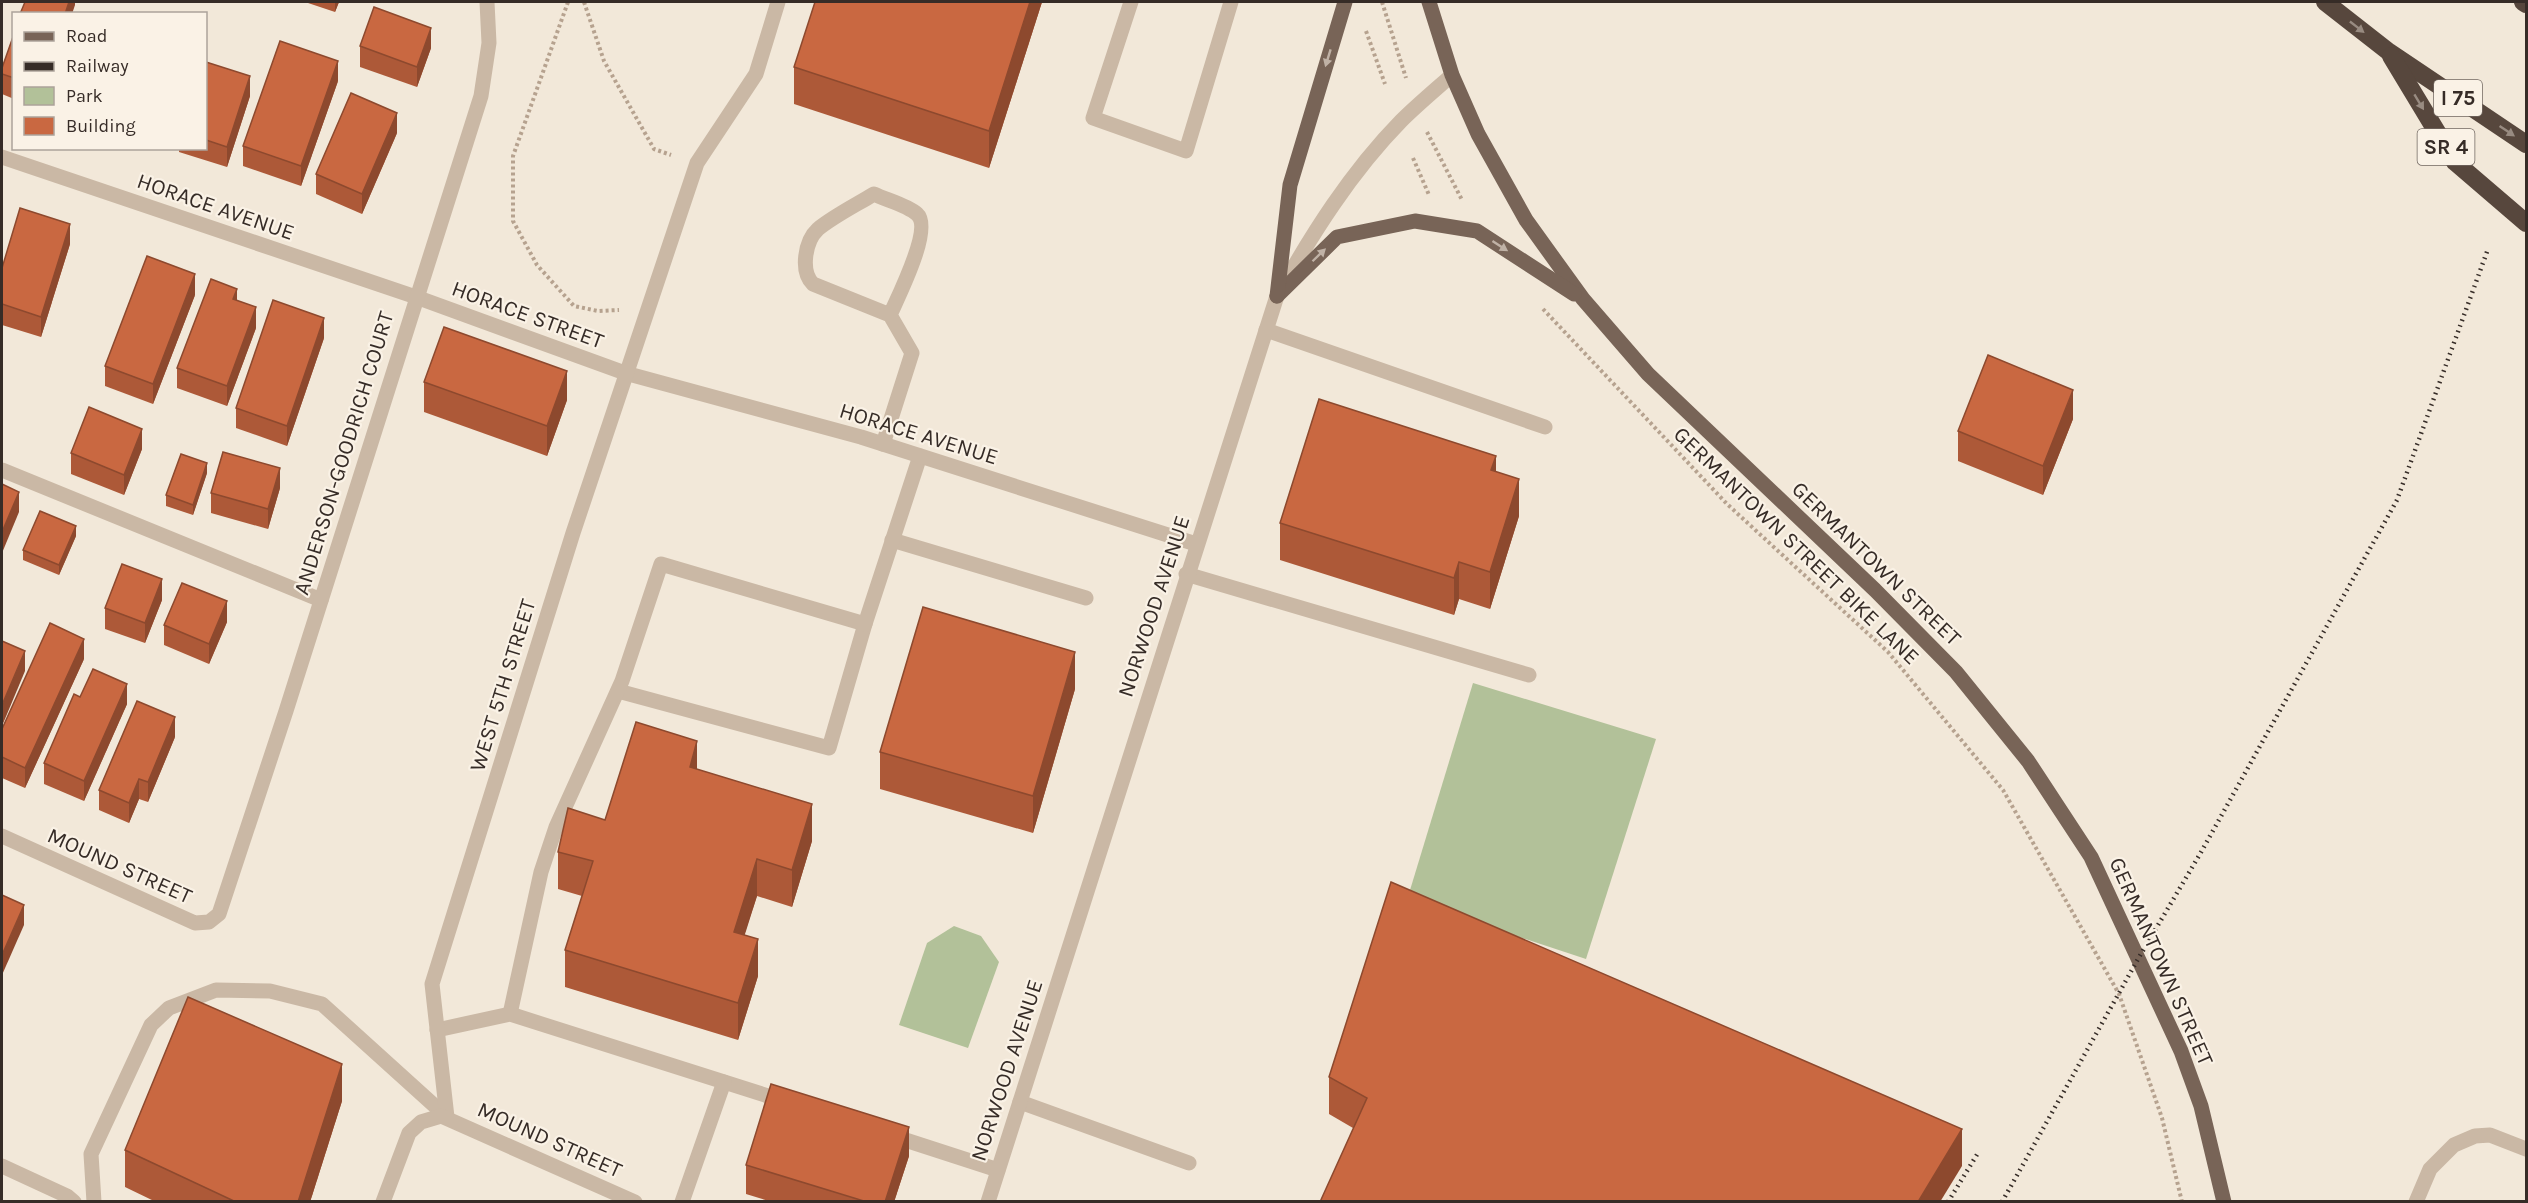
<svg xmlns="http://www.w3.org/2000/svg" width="2528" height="1203" font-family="Karla,sans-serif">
  <rect width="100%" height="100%" fill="#f2e8d9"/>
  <!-- green -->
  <g fill="#b2c199">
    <polygon points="1473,683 1656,739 1586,959 1407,900"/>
    <polygon points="954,926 981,936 999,962 968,1048 899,1025 927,943"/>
  </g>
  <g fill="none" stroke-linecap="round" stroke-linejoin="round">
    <!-- path -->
    <g stroke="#b6a28f" stroke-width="4" stroke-dasharray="3 3" stroke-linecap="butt">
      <polyline points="568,2 513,156 513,221 537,265 574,306 598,311 619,310"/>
      <polyline points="584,2 604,61 654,149 671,155"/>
      <polyline points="1382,2 1406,78"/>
      <polyline points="1366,31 1385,84"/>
      <polyline points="1427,132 1462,200"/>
      <polyline points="1413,158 1429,195"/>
      <polyline points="1543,309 1727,504 1888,652 2003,790 2119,994 2162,1118 2182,1202"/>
    </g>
    <!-- lane -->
    <g stroke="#cab8a5" stroke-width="15">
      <polyline points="1131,2 1093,118 1186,151 1231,2"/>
      <polyline points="1266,330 1545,427"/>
      <path d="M883 444 912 353 890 315C898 297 933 228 917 214 907 205 886 200 874 194 856 205 834 216 818 229 805 241 800 271 813 284L890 315"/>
      <polyline points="2,470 321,600"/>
      <polyline points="892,540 1086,598"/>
      <polyline points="1186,574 1529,675"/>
      <polyline points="618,691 829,748 865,624"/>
      <polyline points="510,1014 541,872 556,827 622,681 661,564 865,624 920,456"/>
      <polyline points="437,1030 510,1014 787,1102"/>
      <polyline points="1020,1102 1189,1163"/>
      <polyline points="890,1135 998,1170"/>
      <polyline points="2,1166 67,1196 74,1202"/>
      <polyline points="94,1202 91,1154 151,1025 169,1008 216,990 270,991 322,1004 447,1117"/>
      <polyline points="682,1202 724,1082"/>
      <polyline points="2416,1202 2430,1169 2454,1145 2475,1136 2490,1135 2526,1149"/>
    </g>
    <!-- street -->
    <g stroke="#cab8a5" stroke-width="15">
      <polyline points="2,157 416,297 625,373 861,437 1196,544"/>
      <polyline points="2,836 195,923 209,922 219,914 286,711 481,96 489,43 487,2"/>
      <polyline points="447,1117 432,984 573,533 697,163 756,74 778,2"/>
      <polyline points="383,1202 409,1133 421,1122 441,1116 635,1202"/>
      <path d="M988 1202 1277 296C1312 234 1351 172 1401 121 1417 105 1435 90 1452 75"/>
    </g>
    <!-- primary -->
    <g stroke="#786457" stroke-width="15">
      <polyline points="1429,2 1452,75 1478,134 1526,220 1583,299 1648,374 1875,590 1956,672 2028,761 2091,857 2181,1051 2201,1106 2224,1202"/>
      <polyline points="1277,296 1337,237 1415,221 1477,231 1574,294"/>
      <polyline points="1277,296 1290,185 1345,2"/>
    </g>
    <!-- highway -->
    <g stroke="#57473d" stroke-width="18">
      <polyline points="2325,2 2389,52 2526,144"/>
      <polyline points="2523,2 2526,4"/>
      <polyline points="2391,56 2455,162 2526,223"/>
    </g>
    <!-- rail -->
    <g stroke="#362c27" stroke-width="4.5" stroke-dasharray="1.5 4.5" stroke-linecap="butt">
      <polyline points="1948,1202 1978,1153"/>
      <polyline points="2002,1202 2138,959 2200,854 2397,500 2488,249"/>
    </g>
  </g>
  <!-- wall -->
  <g fill="#ad5938">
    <polygon points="305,2 339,2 335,12"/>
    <polygon points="1042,2 989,168 794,104 794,67"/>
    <polygon points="14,34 14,99 2,94 2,68"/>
    <polygon points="360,46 431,48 417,87 360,67"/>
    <polygon points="206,62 250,96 227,167 179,152 179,148 206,148"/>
    <polygon points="338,81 301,186 243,166 243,146"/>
    <polygon points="397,133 362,214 316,194 316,174"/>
    <polygon points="70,244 41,337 2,325 2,268"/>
    <polygon points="195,295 153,404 105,386 105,366"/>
    <polygon points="256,328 227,406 177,388 177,368"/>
    <polygon points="324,338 287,446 236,428 236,408"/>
    <polygon points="424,382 567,400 547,456 424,412"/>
    <polygon points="2073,419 2043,495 1958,461 1958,431"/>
    <polygon points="142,449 124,495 71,474 71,453"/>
    <polygon points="1496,472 1519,516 1490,609 1459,599 1454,615 1280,560 1280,523"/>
    <polygon points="207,473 193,515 166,506 166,495"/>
    <polygon points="280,488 268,529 211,513 211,493"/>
    <polygon points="76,536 59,575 23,560 23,550"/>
    <polygon points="162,600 145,643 105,629 105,608"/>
    <polygon points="227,622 209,664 164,645 164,625"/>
    <polygon points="84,659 25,788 2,778 2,729"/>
    <polygon points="1075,689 1033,833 880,789 880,752"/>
    <polygon points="80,697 127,704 84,801 44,784 44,763"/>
    <polygon points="175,737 148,802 139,799 129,823 99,810 99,790"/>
    <polygon points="697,769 812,841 792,907 757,896 744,935 758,976 738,1040 565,987 565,950 582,896 558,889 558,852 605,820"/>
    <polygon points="1329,1077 1962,1166 1353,1128 1329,1114"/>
    <polygon points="342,1101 310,1202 156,1202 125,1187 125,1150"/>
    <polygon points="909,1156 894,1202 772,1202 746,1194 746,1165"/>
  </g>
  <!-- shaded-wall -->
  <g fill="#8d492e">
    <polygon points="69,2 75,2 75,5 72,14 65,14"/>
    <polygon points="335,2 339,2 335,12"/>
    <polygon points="1030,2 1042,2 989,168 989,131"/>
    <polygon points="431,28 431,48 417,87 417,67"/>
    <polygon points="338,61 338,81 301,186 301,166"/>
    <polygon points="250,76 250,96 227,167 227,147"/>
    <polygon points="397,113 397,133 362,214 362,194"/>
    <polygon points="70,224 70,244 41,337 41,317"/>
    <polygon points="195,274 195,295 153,404 153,384"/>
    <polygon points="237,289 237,310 233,299"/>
    <polygon points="256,307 256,328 227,406 227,386"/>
    <polygon points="324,318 324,338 287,446 287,426"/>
    <polygon points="567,371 567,400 547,456 547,426"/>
    <polygon points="2073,390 2073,419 2043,495 2043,466"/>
    <polygon points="142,429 142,449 124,495 124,475"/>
    <polygon points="1496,456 1496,493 1491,470"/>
    <polygon points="207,463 207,473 193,515 193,505"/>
    <polygon points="280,468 280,488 268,529 268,509"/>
    <polygon points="1519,479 1519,516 1490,609 1490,572"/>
    <polygon points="19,492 19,512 2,553 2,532"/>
    <polygon points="76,526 76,536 59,575 59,565"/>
    <polygon points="1459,562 1459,599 1454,615 1454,578"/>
    <polygon points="162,579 162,600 145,643 145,623"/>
    <polygon points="227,601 227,622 209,664 209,644"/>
    <polygon points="84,639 84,659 25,788 25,768"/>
    <polygon points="25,651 25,671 2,726 2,705"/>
    <polygon points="1075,652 1075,689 1033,833 1033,796"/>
    <polygon points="127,684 127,704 84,801 84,781"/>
    <polygon points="175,717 175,737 148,802 148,782"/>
    <polygon points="697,741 697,778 690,767"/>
    <polygon points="139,779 139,799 129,823 129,803"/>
    <polygon points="812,804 812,841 792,907 792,870"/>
    <polygon points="757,859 757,896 734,969 734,932"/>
    <polygon points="24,905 24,925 2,975 2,955"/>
    <polygon points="758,939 758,976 738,1040 738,1003"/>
    <polygon points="342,1064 342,1101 310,1202 298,1202"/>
    <polygon points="909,1127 909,1156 894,1202 885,1202"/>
    <polygon points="1962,1129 1962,1166 1940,1202 1918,1202"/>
  </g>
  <!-- building -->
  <g fill="#c96841" stroke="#8d492e" stroke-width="1.5">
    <polygon points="25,2 69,2 65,14 20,14"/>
    <polygon points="815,2 1030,2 989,131 794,67"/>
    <polygon points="374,7 431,28 417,67 360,46"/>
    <polygon points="14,34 14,78 2,74 2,68"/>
    <polygon points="280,41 338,61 301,166 243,146"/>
    <polygon points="206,62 250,76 227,147 206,140"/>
    <polygon points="351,93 397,113 362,194 316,174"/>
    <polygon points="20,208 70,224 41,317 2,304 2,268"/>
    <polygon points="147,256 195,274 153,384 105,366"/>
    <polygon points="211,279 237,289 233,299 256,307 227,386 177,368"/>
    <polygon points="273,300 324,318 287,426 236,408"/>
    <polygon points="444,327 567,371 547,426 424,382"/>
    <polygon points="1988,355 2073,390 2043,466 1958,431"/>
    <polygon points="1319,399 1496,456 1491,470 1519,479 1490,572 1459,562 1454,578 1280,523"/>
    <polygon points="89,407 142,429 124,475 71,453"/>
    <polygon points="223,452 280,468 268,509 211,493"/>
    <polygon points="181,454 207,463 193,505 166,495"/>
    <polygon points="2,484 19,492 2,532"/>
    <polygon points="40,511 76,526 59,565 23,550"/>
    <polygon points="122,564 162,579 145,623 105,608"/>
    <polygon points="182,583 227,601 209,644 164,625"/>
    <polygon points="923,607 1075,652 1033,796 880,752"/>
    <polygon points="50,623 84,639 25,768 2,757 2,729"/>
    <polygon points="2,641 25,651 2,705"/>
    <polygon points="93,669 127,684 84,781 44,763 74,694 80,697"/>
    <polygon points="137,701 175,717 148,782 139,779 129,803 99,790"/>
    <polygon points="636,722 697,741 690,767 812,804 792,870 757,859 734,932 758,939 738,1003 565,950 593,861 558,852 568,808 605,820"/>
    <polygon points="1391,882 1962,1129 1918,1202 1320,1202 1367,1098 1329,1077"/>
    <polygon points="2,895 24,905 2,955"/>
    <polygon points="188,997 342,1064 298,1202 236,1202 125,1150"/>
    <polygon points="771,1084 909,1127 885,1202 867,1202 746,1165"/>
  </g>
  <!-- one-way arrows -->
  <defs><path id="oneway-solid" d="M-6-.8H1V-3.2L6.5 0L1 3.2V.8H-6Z" transform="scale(1.5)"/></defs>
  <g fill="#988b81">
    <use href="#oneway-solid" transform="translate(2357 27) rotate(38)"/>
    <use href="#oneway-solid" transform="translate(2419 102) rotate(59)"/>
    <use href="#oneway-solid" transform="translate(2507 131) rotate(34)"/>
  </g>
  <g fill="#c0b2a6">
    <use href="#oneway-solid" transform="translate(1328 58) rotate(107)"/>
    <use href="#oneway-solid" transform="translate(1500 246) rotate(33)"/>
    <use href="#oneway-solid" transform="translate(1319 255) rotate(-44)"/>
  </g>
  <g text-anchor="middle" stroke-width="4.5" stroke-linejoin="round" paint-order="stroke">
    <!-- shield labels -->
    <g fill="#faf2e6" stroke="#716760" stroke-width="1.5">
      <rect x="2434" y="80" width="48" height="36" rx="4.5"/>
      <rect x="2417.5" y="129" width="57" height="36" rx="4.5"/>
    </g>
    <g font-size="21" font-weight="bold" fill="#362c27">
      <text x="2458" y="105">I 75</text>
      <text x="2446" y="154">SR 4</text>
    </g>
    <!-- street labels -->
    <g font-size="22" fill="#362c27" stroke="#faf2e6">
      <text transform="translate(216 206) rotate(19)" y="8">HORACE AVENUE</text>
      <text transform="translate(528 314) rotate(20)" y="8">HORACE STREET</text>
      <text transform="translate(919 433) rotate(17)" y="8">HORACE AVENUE</text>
      <text transform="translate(343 453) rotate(-73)" y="8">ANDERSON-GOODRICH COURT</text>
      <text transform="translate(1797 545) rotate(44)" y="8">GERMANTOWN STREET BIKE LANE</text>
      <text transform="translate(1877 563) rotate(44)" y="8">GERMANTOWN STREET</text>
      <text transform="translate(1153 606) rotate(-72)" y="8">NORWOOD AVENUE</text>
      <text transform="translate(502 685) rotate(-73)" y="8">WEST 5TH STREET</text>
      <text transform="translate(120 865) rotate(24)" y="8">MOUND STREET</text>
      <text transform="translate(2162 961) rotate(66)" y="8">GERMANTOWN STREET</text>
      <text transform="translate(1006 1070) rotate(-72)" y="8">NORWOOD AVENUE</text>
      <text transform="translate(550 1139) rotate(24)" y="8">MOUND STREET</text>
    </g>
  </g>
  <!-- border -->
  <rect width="2528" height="1203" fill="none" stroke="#362c27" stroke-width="6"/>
  <!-- legend -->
  <rect x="12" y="12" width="195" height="138" fill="#faf2e6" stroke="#aca39a" stroke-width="1.5"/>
  <rect x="24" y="32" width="30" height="9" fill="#786457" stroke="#aca39a" stroke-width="1.5"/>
  <text x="66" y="42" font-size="18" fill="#362c27">Road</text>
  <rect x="24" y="62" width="30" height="9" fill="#362c27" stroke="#aca39a" stroke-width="1.5"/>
  <text x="66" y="72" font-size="18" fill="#362c27">Railway</text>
  <rect x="24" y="87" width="30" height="18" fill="#b2c199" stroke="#aca39a" stroke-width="1.5"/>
  <text x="66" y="102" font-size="18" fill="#362c27">Park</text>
  <rect x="24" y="117" width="30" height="18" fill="#c96841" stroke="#aca39a" stroke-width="1.5"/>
  <text x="66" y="132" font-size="18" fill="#362c27">Building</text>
</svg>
